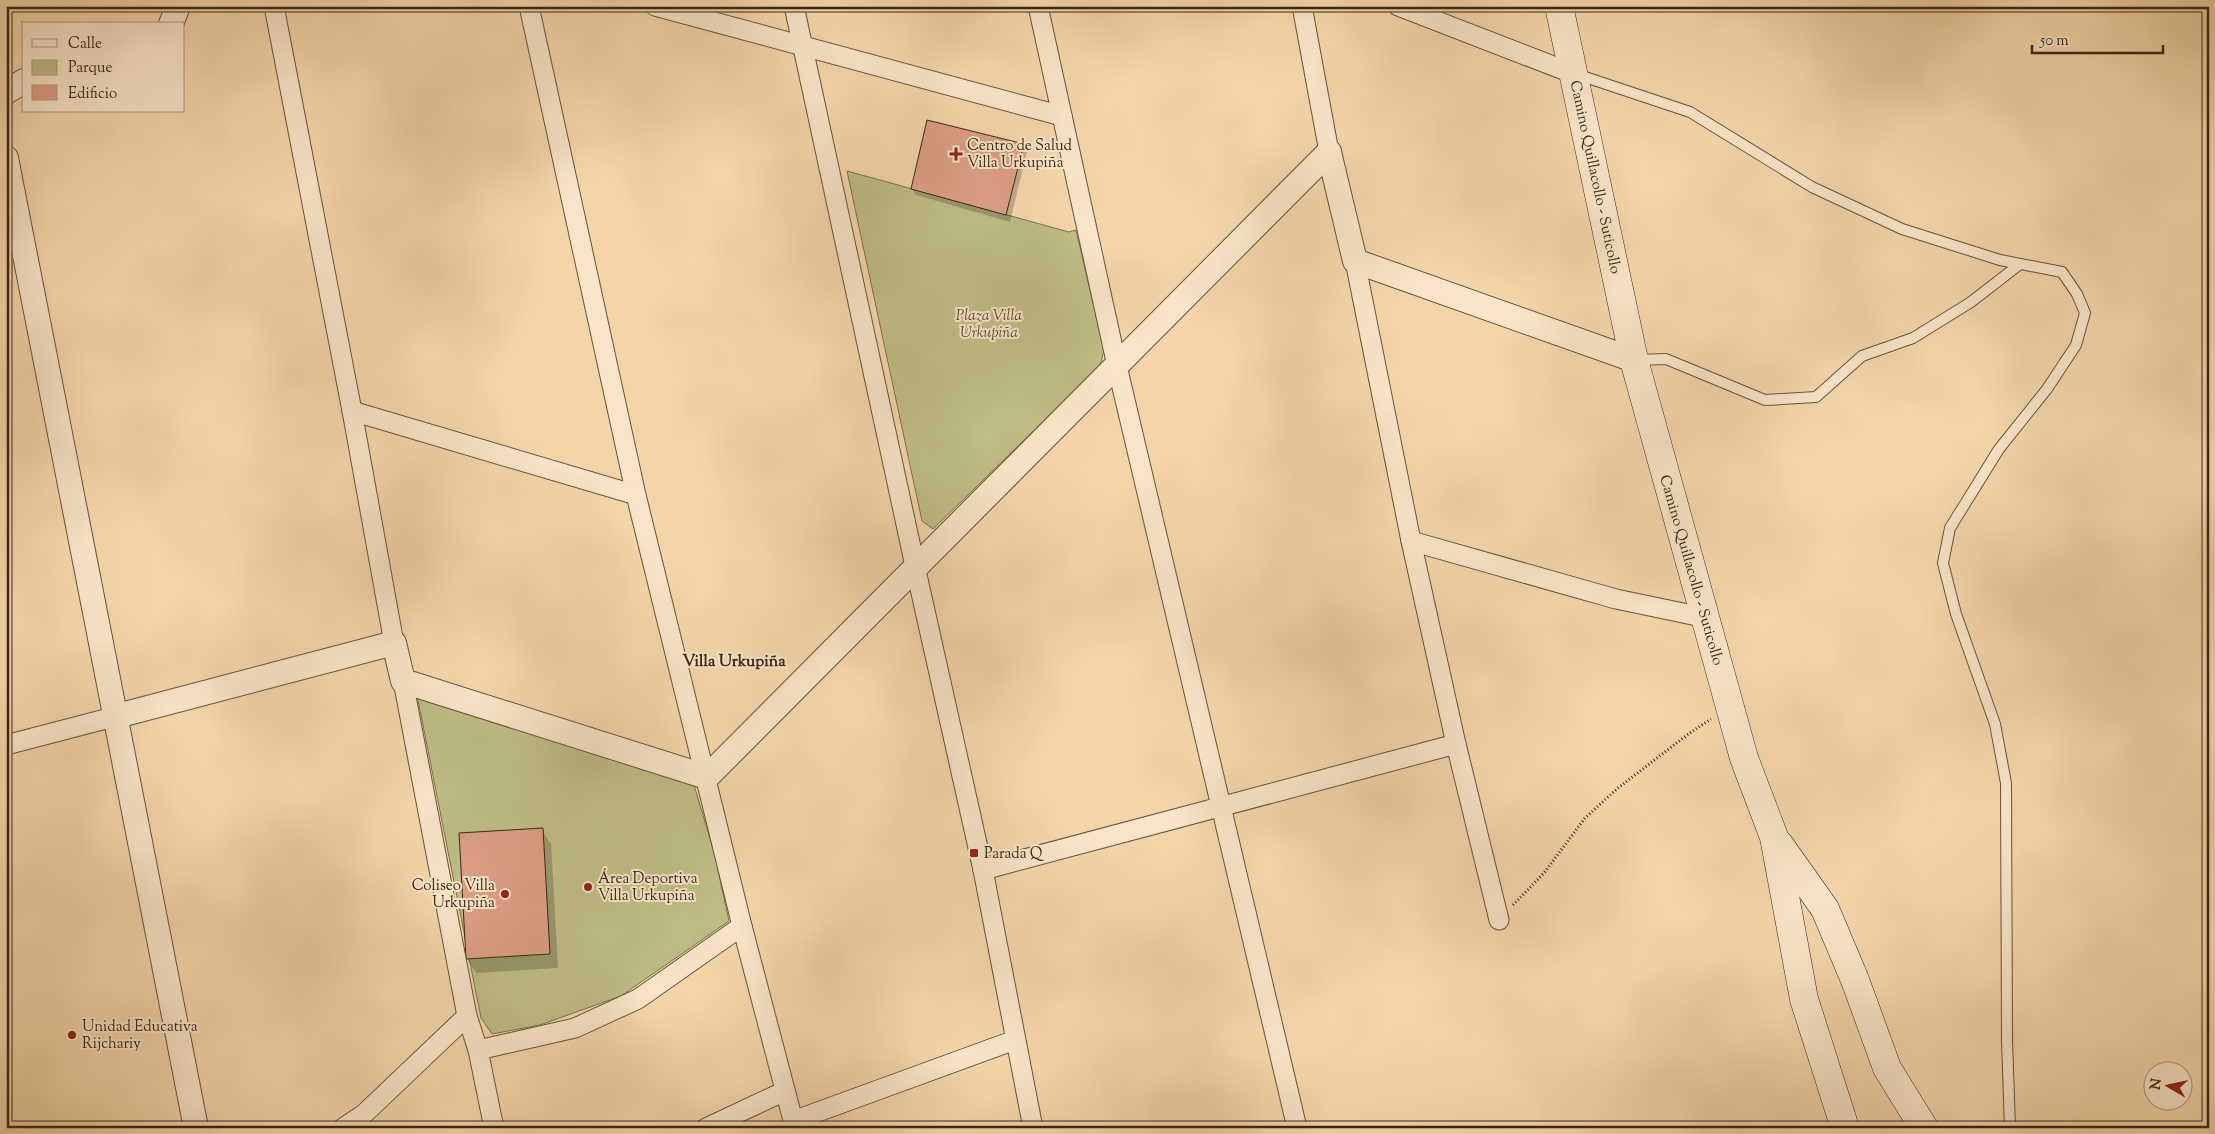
<svg xmlns="http://www.w3.org/2000/svg" width="2215" height="1134" font-family="'Sorts Mill Goudy',serif">
  <rect width="100%" height="100%" fill="#f4d5aa"/>
  <filter id="stains"><feTurbulence type="fractalNoise" baseFrequency=".004" numOctaves="4"/><feColorMatrix values="0 0 0 0 .2 0 0 0 0 .09 0 0 0 0 .02 0 0 0 .5 -.17"/></filter>
  <radialGradient id="worn" r=".72"><stop offset=".6" stop-color="#630" stop-opacity="0"/><stop offset="1" stop-color="#630" stop-opacity=".3"/></radialGradient>
  <!-- green -->
  <g fill="#bfbc86" stroke="#7c714e">
    <polygon points="847,171 1069,232 1076,230 1104,350 1100,366 933,529 922,521"/>
    <polygon points="417,695 691,775 714,852 729,921 621,996 540,1025 492,1034 481,1018"/>
  </g>
  <!-- shadow -->
  <g fill="#0003">
    <polygon points="1023,145 1027,152 1010,222 916,195 912,188"/>
    <polygon points="6,810 9,815 6,874"/>
    <polygon points="542,830 551,844 558,968 476,973 467,959"/>
  </g>
  <!-- building -->
  <g fill="#dc9e83" stroke="#382615">
    <polygon points="927,120 1024,144 1006,215 911,189"/>
    <polygon points="543,828 550,954 466,959 459,833"/>
  </g>
  <g fill="none" stroke-linecap="round" stroke-linejoin="round">
    <!-- service casing -->
    <g stroke="#67523a" stroke-width="12">
      <g id="service">
        <polyline points="1576,74 1690,112 1812,187 1902,229 2000,260 2062,272 2077,294 2085,313 2076,345 2047,389 1999,449 1950,528 1943,563 1956,614 1995,724 2006,783 2007,1040 2010,1128"/>
        <polyline points="1635,360 1666,359 1765,400 1816,397 1862,356 1913,338 1971,302 2020,264"/>
      </g>
    </g>
    <!-- minor casing -->
    <g stroke="#67523a" stroke-width="21">
      <g id="minor">
        <polyline points="274,6 352,411 394,643"/>
        <polyline points="529,6 636,495 742,926 795,1128"/>
        <polyline points="655,6 1062,116"/>
        <polyline points="794,6 915,566 983,870 1033,1128"/>
        <polyline points="1038,6 1117,366 1297,1128"/>
        <polyline points="1302,6 1329,152"/>
        <polyline points="1398,6 1574,74"/>
        <polyline points="1355,261 1411,541 1456,744 1499,920"/>
        <polyline points="352,411 636,495"/>
        <polyline points="1411,541 1616,599 1707,618"/>
        <polyline points="403,681 467,1016 478,1050 494,1128"/>
        <polyline points="6,745 117,716"/>
        <polyline points="983,870 1456,744"/>
        <polyline points="478,1050 575,1028 638,999 742,926"/>
        <polyline points="793,1121 1015,1040"/>
        <polyline points="343,1128 364,1114 467,1016"/>
        <polyline points="706,1128 785,1091"/>
      </g>
    </g>
    <!-- tertiary casing -->
    <g stroke="#67523a" stroke-width="26">
      <g id="tertiary">
        <polyline points="171,24 178,6"/>
        <polyline points="6,92 24,81"/>
        <polyline points="1329,152 1355,261 1634,360"/>
        <polyline points="6,158 196,1128"/>
        <path d="M117 716 394 643 403 681 707 777C913 568 1122 361 1329 152"/>
      </g>
    </g>
    <!-- secondary casing -->
    <g stroke="#382615" stroke-width="29">
      <g id="secondary">
        <polyline points="1559,6 1634,360 1744,758 1774,837 1804,999 1845,1128"/>
        <polyline points="1779,844 1825,909 1855,980 1887,1068 1924,1128"/>
      </g>
    </g>
    <!-- path -->
    <polyline stroke="#382615" stroke-width="3" stroke-dasharray="1 2.5" stroke-linecap="butt" points="1513,905 1544,873 1585,818 1618,788 1687,735 1711,719"/>
    <!-- service -->
    <use href="#service" stroke="#f8e4c8" stroke-width="10"/>
    <!-- minor -->
    <use href="#minor" stroke="#f8e4c8" stroke-width="19"/>
    <!-- tertiary -->
    <use href="#tertiary" stroke="#f8e4c8" stroke-width="24"/>
    <!-- secondary -->
    <use href="#secondary" stroke="#f8e4c8" stroke-width="28"/>
  </g>
  <!-- markers -->
  <g fill="#8f2418" stroke="#f8e4c8" stroke-width="2">
    <path d="M953.5 146.5h5v5h5v5h-5v5h-5v-5h-5v-5h5z"/>
    <rect x="969" y="848" width="10" height="10" rx="2.5"/>
    <circle cx="588" cy="887" r="5"/>
    <circle cx="505" cy="894" r="5"/>
    <circle cx="72" cy="1035" r="5"/>
  </g>
  <g text-anchor="middle" stroke-width="4" stroke-linejoin="round" paint-order="stroke">
    <!-- poi labels -->
    <g font-size="15" fill="#382615" stroke="#f8e4c8" text-anchor="start">
      <text x="967" y="150">Centro de Salud<tspan x="967" dy="17">Villa Urkupiña</tspan></text>
      <text x="984" y="858">Parada Q</text>
      <text x="598" y="883">Área Deportiva<tspan x="598" dy="17">Villa Urkupiña</tspan></text>
      <text x="495" y="890" text-anchor="end">Coliseo Villa<tspan x="495" dy="17">Urkupiña</tspan></text>
      <text x="82" y="1031">Unidad Educativa<tspan x="82" dy="17">Rijchariy</tspan></text>
    </g>
    <!-- street labels -->
    <g font-size="15" fill="#382615" stroke="#f8e4c8">
      <text transform="translate(1596 177) rotate(78)" y="5">Camino Quillacollo - Suticollo</text>
      <text transform="translate(1692 570) rotate(74)" y="5">Camino Quillacollo - Suticollo</text>
    </g>
    <!-- park labels -->
    <g font-size="15" font-style="italic" fill="#5a4c31" stroke="#f8e4c8">
      <text x="989" y="320">Plaza Villa<tspan x="989" dy="17">Urkupiña</tspan></text>
    </g>
    <!-- neighbourhood labels -->
    <g font-size="16" font-weight="bold" fill="#382615" stroke="#f8e4c8">
      <text x="734" y="666">Villa Urkupiña</text>
    </g>
  </g>
  <!-- margin -->
  <rect width="2215" height="1134" fill="none" stroke="#f4d5aa" stroke-width="25"/>
  <rect x="8" y="8" width="2200" height="1119" fill="none" stroke="#382615" stroke-width="2.5"/>
  <rect x="12" y="12" width="2190" height="1109" fill="none" stroke="#382615"/>
  <!-- legend -->
  <rect x="22" y="22" width="162" height="90" fill="#f8e4c8" stroke="#ab9880"/>
  <rect x="32" y="39" width="25" height="8" fill="#f8e4c8" stroke="#ab9880"/>
  <text x="68" y="48" font-size="15" fill="#382615">Calle</text>
  <rect x="32" y="60" width="25" height="15" fill="#bfbc86" stroke="#ab9880"/>
  <text x="68" y="72" font-size="15" fill="#382615">Parque</text>
  <rect x="32" y="85" width="25" height="15" fill="#dc9e83" stroke="#ab9880"/>
  <text x="68" y="98" font-size="15" fill="#382615">Edificio</text>
  <!-- north arrow -->
  <g transform="translate(2168 1086) rotate(279)"><circle r="24" fill="#f8e4c8" stroke="#ab9880"/>
  <path d="M0-4L9 19L0 12L-9 19Z" fill="#8f2418"/>
  <text y="-8" font-size="14" font-weight="bold" text-anchor="middle" fill="#382615">N</text>
  </g>
  <!-- scale -->
  <path d="M2032 45v8h131v-8" fill="none" stroke="#382615" stroke-width="2.5"/>
  <text x="2040" y="45" font-size="15" fill="#382615" stroke="#f8e4c8" stroke-width="4" paint-order="stroke">50 m</text>
  <rect width="100%" height="100%" filter="url(#stains)"/>
  <rect width="100%" height="100%" fill="url(#worn)"/>
</svg>
